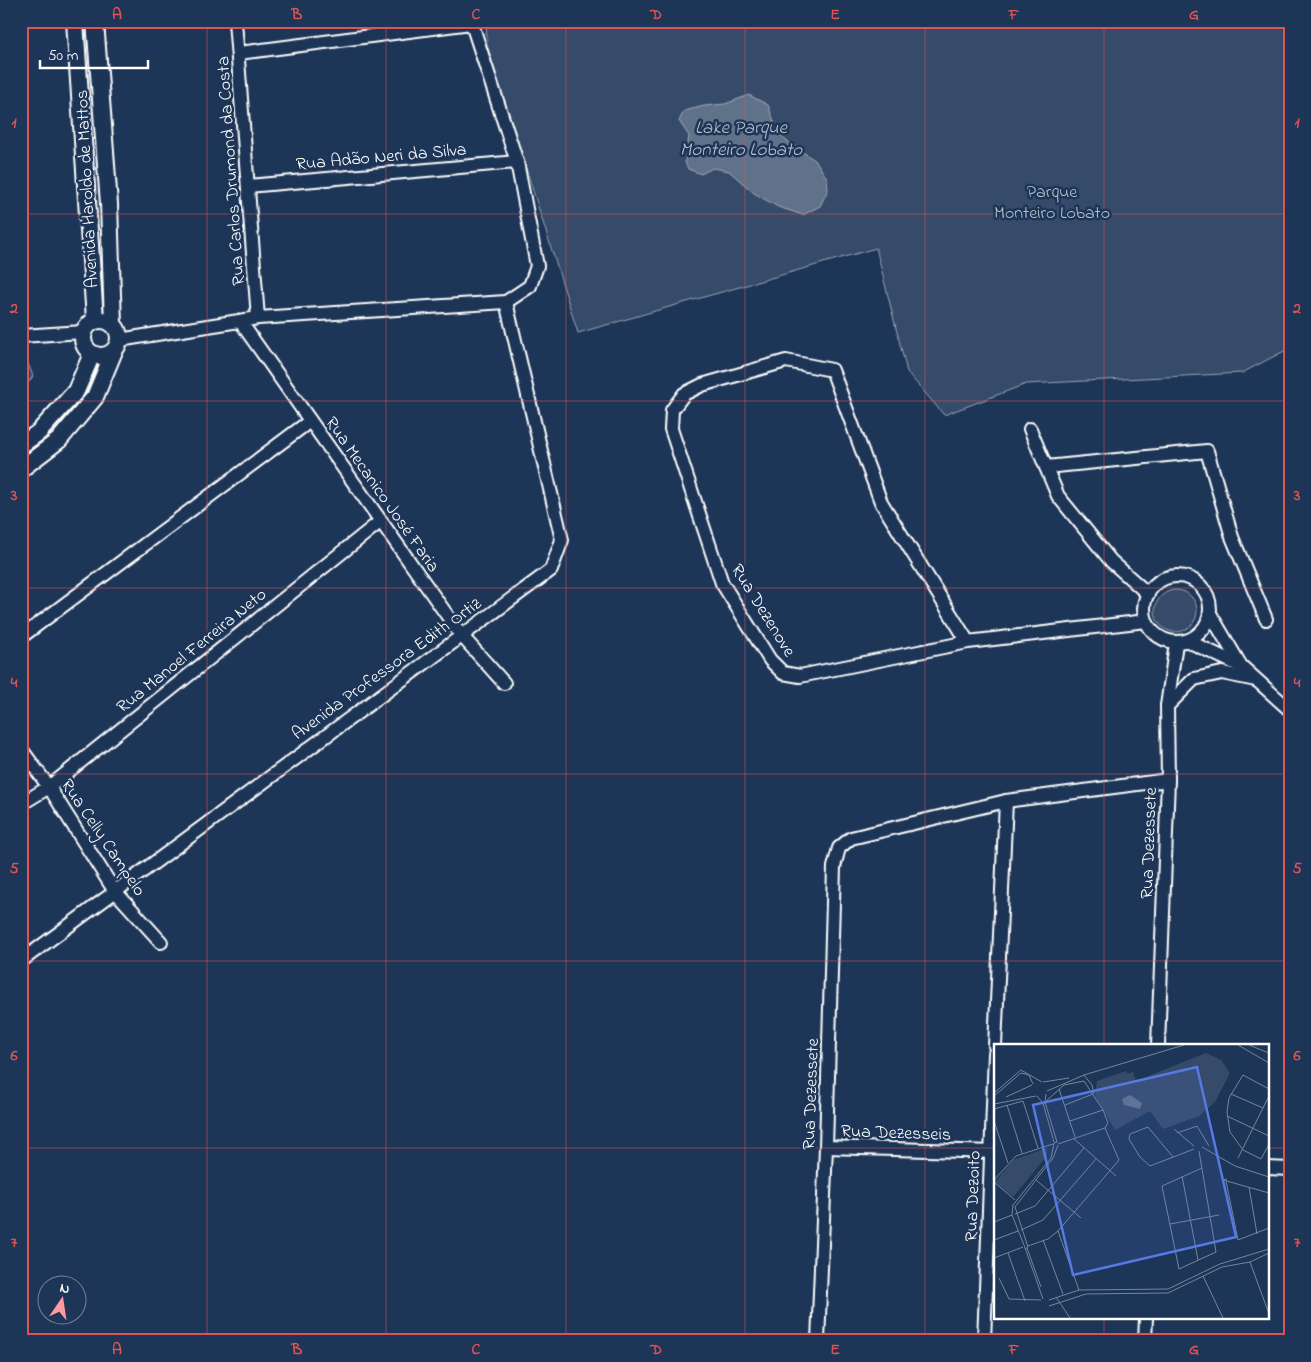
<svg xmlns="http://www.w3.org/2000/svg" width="1311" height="1362" font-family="'Indie Flower',sans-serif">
  <rect width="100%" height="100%" fill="#1d3557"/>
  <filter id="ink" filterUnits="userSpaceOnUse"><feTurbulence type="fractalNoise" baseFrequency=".02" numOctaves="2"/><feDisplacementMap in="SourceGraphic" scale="10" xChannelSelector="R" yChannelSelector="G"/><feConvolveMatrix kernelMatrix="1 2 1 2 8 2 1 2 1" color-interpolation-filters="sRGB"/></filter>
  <g filter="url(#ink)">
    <!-- green -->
    <g fill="#364b69" stroke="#9aa5b4">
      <polygon points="486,21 1290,21 1290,348 1242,373 1026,384 944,415 907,372 876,248 578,333 487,45"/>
      <polygon points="21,353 24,353 33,376 21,394"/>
      <circle cx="1176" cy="611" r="21"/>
    </g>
    <!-- water -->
    <polygon fill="#617289" stroke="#a0aab8" points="749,95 768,105 778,132 784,139 816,161 827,178 828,190 820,206 803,215 778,207 754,193 729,171 713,168 701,174 688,169 685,162 689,136 679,121 684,111 704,106 725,104"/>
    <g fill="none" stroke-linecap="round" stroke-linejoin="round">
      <!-- minor casing -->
      <g stroke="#fff" stroke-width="16">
        <g id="minor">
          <polyline points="235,21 258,318"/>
          <polyline points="471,21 517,162 537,266 530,286 506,302"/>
          <polyline points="239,53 471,23"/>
          <polyline points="248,186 517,162"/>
          <polyline points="240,321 461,635 504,683"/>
          <polyline points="21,336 83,332"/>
          <polyline points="119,340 258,318 506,302"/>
          <polyline points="1030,429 1058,496 1111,561 1148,594"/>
          <polyline points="1046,467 1207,451 1232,537 1266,619"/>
          <circle cx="1177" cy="609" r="33"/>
          <polyline points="1211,615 1241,666 1290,710"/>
          <polyline points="21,637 310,421"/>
          <polyline points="1188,641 1241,666"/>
          <polyline points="968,642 881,502 832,370 786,361 702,385 684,394 672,410 671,429 722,583 770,660 783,673 800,676 968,642 1146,621"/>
          <polyline points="1167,706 1194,679 1222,673 1256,680"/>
          <polyline points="21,749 49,787 114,890 161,942"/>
          <polyline points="21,804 49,787 381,521"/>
          <polyline points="21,961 551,570 562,540 506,302"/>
          <polyline points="995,1046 1006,801"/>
          <polyline points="1158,1046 1168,780 1167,706 1176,643"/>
          <polyline points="826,1147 995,1152"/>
          <polyline points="1267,1168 1290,1169"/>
          <polyline points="818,1341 826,1147 834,867 839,848 851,838 1006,801 1168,780"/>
          <polyline points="984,1341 995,1053"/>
          <polyline points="1145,1341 1146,1318"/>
        </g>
      </g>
      <!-- tertiary casing -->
      <g stroke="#fff" stroke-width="20">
        <g id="tertiary">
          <polyline points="75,21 95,320"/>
          <polyline points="95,21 109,204 113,324"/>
          <circle cx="101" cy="338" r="18"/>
          <polyline points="21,445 39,432 76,391 92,354"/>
          <polyline points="21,469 59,440 95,397 114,351"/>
        </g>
      </g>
      <!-- minor -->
      <use href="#minor" stroke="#1d3557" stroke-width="12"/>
      <!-- tertiary -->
      <use href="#tertiary" stroke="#1d3557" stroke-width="16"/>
    </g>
  </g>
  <!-- grid -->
  <path fill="none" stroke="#de5353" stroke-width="1" stroke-opacity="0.55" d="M207 21V1341M386 21V1341M566 21V1341M745 21V1341M925 21V1341M1104 21V1046M21 214H1290M21 401H1290M21 588H1290M21 774H1290M21 961H1290M21 1148H995M1267 1148H1290M1104 1318V1341"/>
  <g text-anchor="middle" stroke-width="5" stroke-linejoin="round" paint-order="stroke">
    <!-- street labels -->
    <g font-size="18" fill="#fff" stroke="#1d3557">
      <text transform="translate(381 156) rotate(-5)" y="6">Rua Adão Neri da Silva</text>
      <text transform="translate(230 171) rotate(-94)" y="6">Rua Carlos Drumond da Costa</text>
      <text transform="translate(86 189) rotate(-93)" y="6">Avenida Haroldo de Mattos</text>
      <text transform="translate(383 494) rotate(55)" y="6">Rua Mecanico José Faria</text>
      <text transform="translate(764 610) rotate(58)" y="6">Rua Dezenove</text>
      <text transform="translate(191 650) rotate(-39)" y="6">Rua Manoel Ferreira Neto</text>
      <text transform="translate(386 668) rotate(-36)" y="6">Avenida Professora Edith Ortiz</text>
      <text transform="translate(104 837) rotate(56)" y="6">Rua Celly Campelo</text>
      <text transform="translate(1148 843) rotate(-88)" y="6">Rua Dezessete</text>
      <text transform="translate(810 1094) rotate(-88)" y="6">Rua Dezessete</text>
      <text transform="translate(896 1132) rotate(2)" y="6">Rua Dezesseis</text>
      <text transform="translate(972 1196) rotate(-88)" y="6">Rua Dezoito</text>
    </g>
    <!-- park labels -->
    <g font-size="18" fill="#b9c0ca" stroke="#1d3557">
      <text x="1052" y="197">Parque<tspan x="1052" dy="21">Monteiro Lobato</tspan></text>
    </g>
    <!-- water labels -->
    <g font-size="19" font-style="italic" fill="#b8c0ca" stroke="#1d3557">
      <text x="741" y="133">Lake Parque<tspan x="741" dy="22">Monteiro Lobato</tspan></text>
    </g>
  </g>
  <!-- overview -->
  <g transform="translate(994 1044)">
    <rect width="275" height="275" fill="#1d3557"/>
    <path d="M212 9 227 16 236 29 221 58 205 72 169 85 156 67 121 86 101 52 103 37 132 27 133 30 139 28 142 37ZM53 104V112L19 153 1 138 19 116Z" fill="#364b69"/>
    <path d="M136 51 148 59 146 65 130 61 128 55Z" fill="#617289"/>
    <path fill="none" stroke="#77869a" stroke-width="1" d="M244 1 275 19M255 1 275 9M90 31 98 41 100 50M49 38 75 34M65 45 81 93M275 45 249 31 235 54 233 68 236 88 249 106 267 115 275 100M53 47 90 31 190 1M0 49 27 26 48 38M52 50 51 58 63 98M237 50 269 64M0 52 27 29 35 31 39 40M43 52 49 59 60 98M12 53 38 41M51 58 70 41 90 37 109 66 114 79 111 84M0 60 42 52M13 61 28 109M71 61 99 50M0 65 29 57 44 104M233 72 275 92M0 77 14 119M76 77 109 66M180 85 200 102M183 89 203 82 215 102M79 94 122 132M64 100 111 84M208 103 241 122 275 133M205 107 222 208 185 225 168 142 208 124M179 113 154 83 136 90 135 95 146 113 156 122 200 105M244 114 275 52M188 132 204 216M233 135 229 136 275 149M0 136 22 112 59 100M42 136 87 174M232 137 244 196 275 184M0 138 21 156M255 143 263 190M21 170 41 162 90 104M0 178 18 171M176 180 225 171M27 186 49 176 102 115M64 187 85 246M0 196 24 187M49 196 69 250M30 201 18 171 19 161 57 114 60 99 63 98M30 201 49 255M34 202 54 195 64 187 125 116 111 84M33 204 47 243M31 205 34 203 21 163 59 114 64 101M14 209 31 257M0 214 29 203M256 218 275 270M209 232 229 274M5 234 15 255 47 256M62 253 76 274M55 256 85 246 174 245 226 220 275 205M55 262 92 250 174 249 228 223 256 218 275 209"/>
    <path fill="#567ae2" fill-opacity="0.15" stroke="#567ae2" stroke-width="2.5" d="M203 23 242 193 79 231 39 61Z"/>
    <rect width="275" height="275" fill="none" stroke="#fff" stroke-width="2.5"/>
  </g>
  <!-- margin -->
  <rect width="1311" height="1362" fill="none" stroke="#1d3557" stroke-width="55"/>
  <!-- north arrow -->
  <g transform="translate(62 1300) rotate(13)"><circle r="24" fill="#1d3557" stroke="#77869a"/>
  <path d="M0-4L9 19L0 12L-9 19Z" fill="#ff9aa2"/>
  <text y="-8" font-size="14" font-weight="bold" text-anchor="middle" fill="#ffffff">N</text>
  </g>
  <!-- scale -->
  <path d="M40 60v8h108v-8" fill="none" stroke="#ffffff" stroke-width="2.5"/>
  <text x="48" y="60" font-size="15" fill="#ffffff" stroke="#1d3557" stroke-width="4" paint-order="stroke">50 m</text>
  <rect x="28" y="28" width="1256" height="1306" fill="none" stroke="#de5353" stroke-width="2"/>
  <g font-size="16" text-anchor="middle" font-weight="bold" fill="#de5353">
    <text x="117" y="19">A</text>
    <text x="297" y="19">B</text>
    <text x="476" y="19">C</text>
    <text x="656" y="19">D</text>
    <text x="835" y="19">E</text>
    <text x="1014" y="19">F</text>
    <text x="1194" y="19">G</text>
    <text x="14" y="127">1</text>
    <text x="1297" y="127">1</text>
    <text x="14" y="313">2</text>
    <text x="1297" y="313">2</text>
    <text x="14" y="500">3</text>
    <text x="1297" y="500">3</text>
    <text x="14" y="687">4</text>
    <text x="1297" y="687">4</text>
    <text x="14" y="873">5</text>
    <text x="1297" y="873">5</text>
    <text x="14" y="1060">6</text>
    <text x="1297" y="1060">6</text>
    <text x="14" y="1247">7</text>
    <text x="1297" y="1247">7</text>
    <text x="117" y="1354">A</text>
    <text x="297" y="1354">B</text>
    <text x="476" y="1354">C</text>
    <text x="656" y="1354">D</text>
    <text x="835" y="1354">E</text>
    <text x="1014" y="1354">F</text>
    <text x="1194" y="1354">G</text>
  </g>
</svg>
